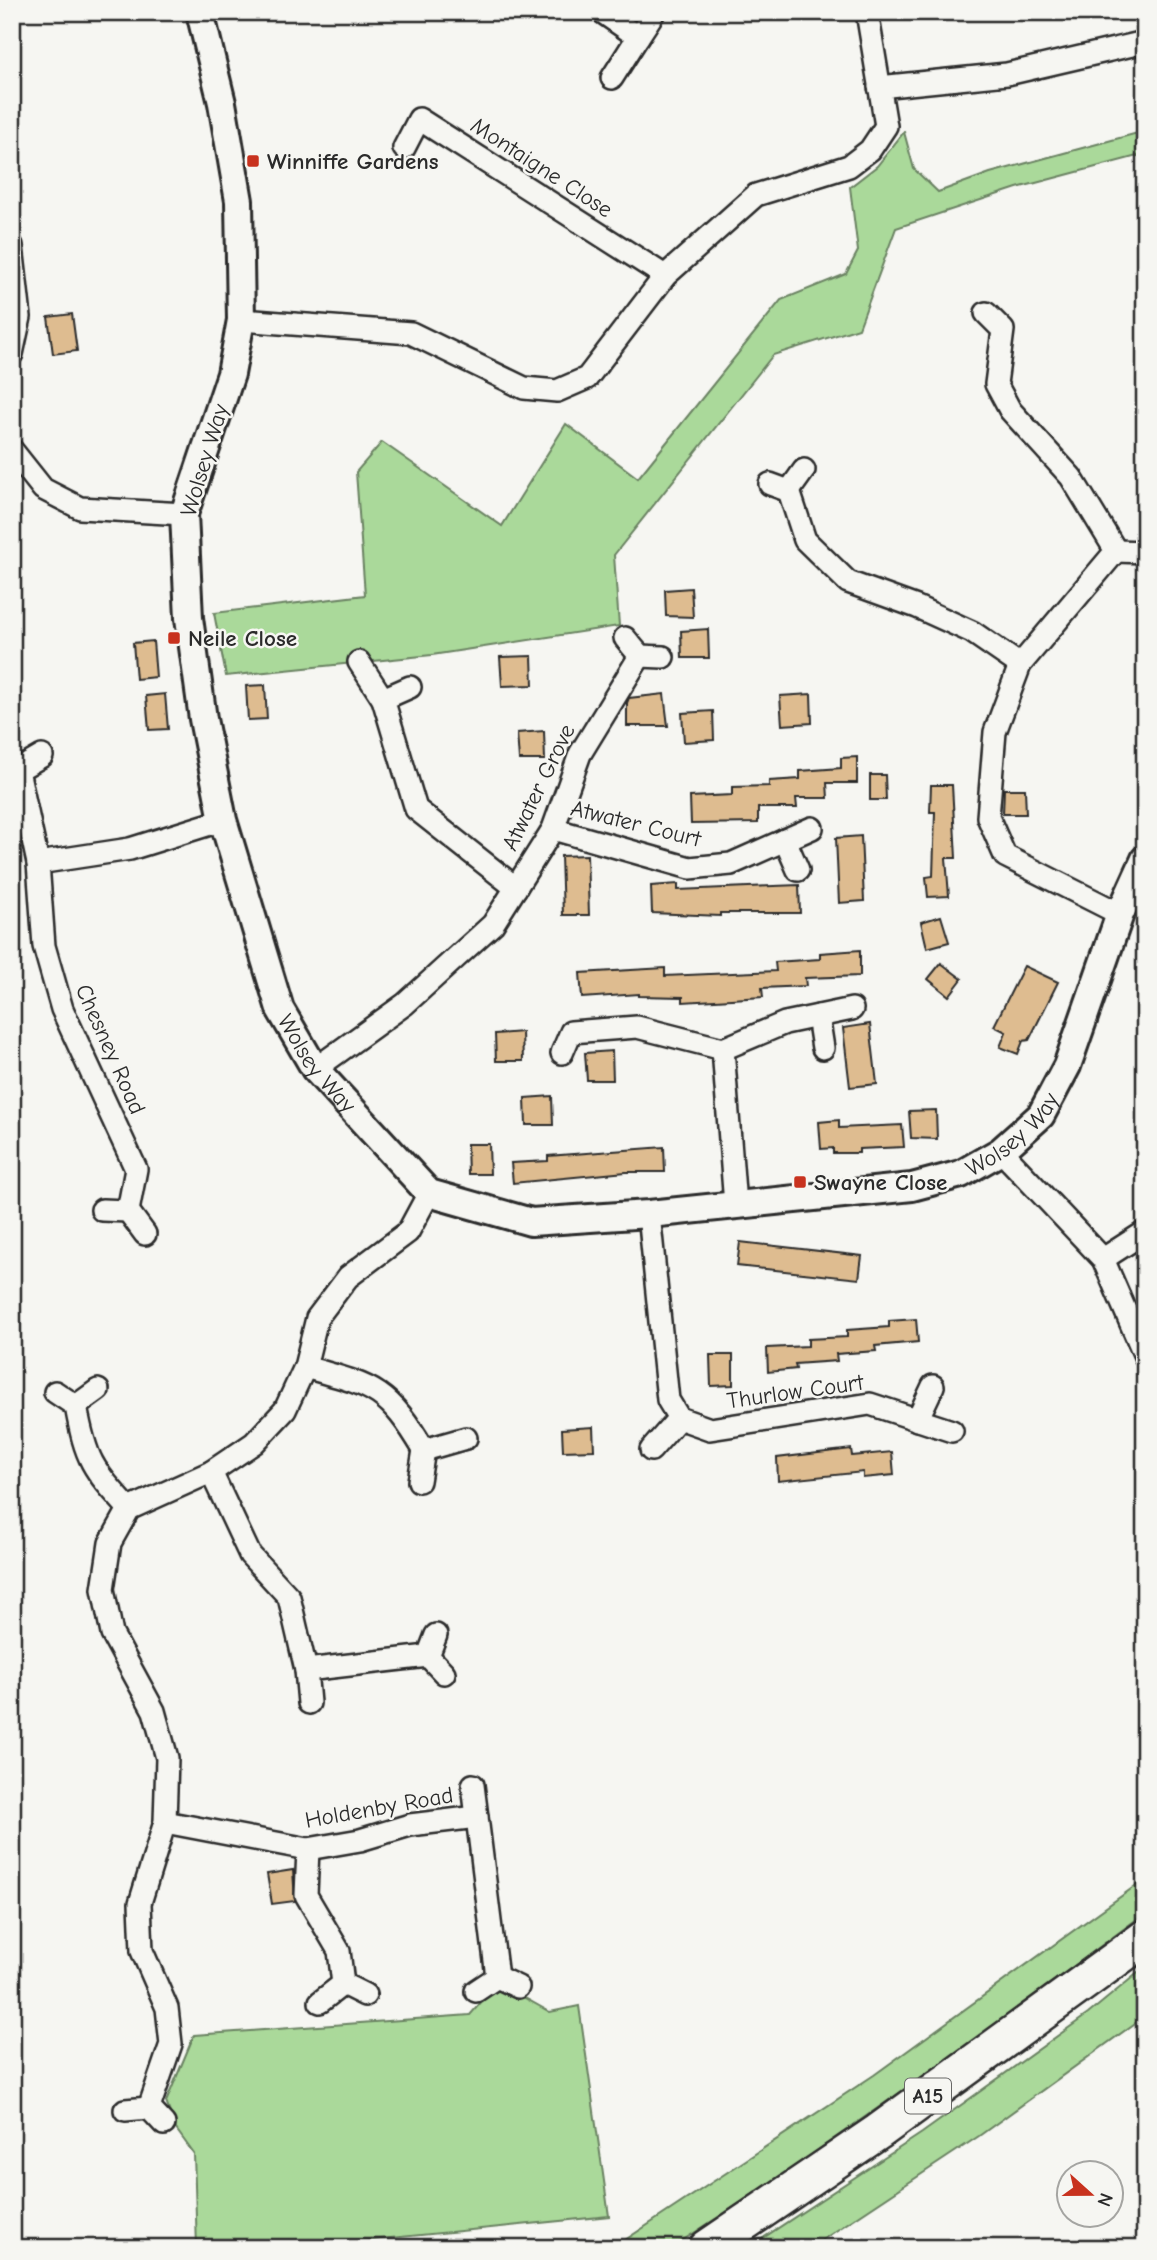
<svg xmlns="http://www.w3.org/2000/svg" width="1157" height="2260" font-family="'Comic Neue',sans-serif">
  <rect width="100%" height="100%" fill="#f6f6f2"/>
  <filter id="ink" filterUnits="userSpaceOnUse"><feTurbulence type="fractalNoise" baseFrequency=".0143" numOctaves="2"/><feDisplacementMap in="SourceGraphic" scale="14" xChannelSelector="R" yChannelSelector="G"/><feConvolveMatrix kernelMatrix="1 2 1 2 8 2 1 2 1" color-interpolation-filters="sRGB"/></filter>
  <g filter="url(#ink)">
    <!-- green -->
    <g fill="#aad99a" stroke="#6a8262" stroke-width="2">
      <polygon points="1145,131 1145,154 1017,188 896,228 859,328 773,355 614,555 619,626 432,655 226,676 214,613 365,595 356,472 382,442 502,526 566,424 638,478 781,300 846,274 858,251 850,187 877,166 904,132 914,169 938,192 990,173"/>
      <polygon points="1145,1879 1145,1913 976,2039 778,2178 671,2248 613,2248 874,2075"/>
      <polygon points="1145,1967 1145,2016 979,2136 810,2248 748,2248 922,2133 1088,2014"/>
      <polygon points="498,1983 550,2012 579,2006 609,2216 291,2248 197,2248 194,2154 176,2129 166,2102 194,2035 470,2015"/>
    </g>
    <!-- building -->
    <g fill="#debc90" stroke="#2b2b2b" stroke-width="2">
      <polygon points="72,314 77,351 53,354 48,317"/>
      <polygon points="691,588 693,617 666,616 665,590"/>
      <polygon points="708,629 709,658 682,658 681,631"/>
      <polygon points="153,641 156,677 136,679 133,643"/>
      <polygon points="532,656 533,685 502,686 500,657"/>
      <polygon points="265,685 267,719 248,720 246,686"/>
      <polygon points="165,694 168,729 149,730 146,696"/>
      <polygon points="664,694 668,726 627,726 627,703 629,698"/>
      <polygon points="811,694 812,723 782,725 780,696"/>
      <polygon points="713,711 714,740 684,742 682,713"/>
      <polygon points="544,731 545,760 519,760 517,733"/>
      <polygon points="857,757 857,783 827,783 828,798 796,798 797,808 758,808 758,823 691,824 690,797 732,795 732,787 769,786 769,781 800,779 800,771 841,768 841,758"/>
      <polygon points="870,775 885,775 886,800 870,800"/>
      <polygon points="931,785 952,785 956,858 946,858 949,896 928,897 926,877 933,876 935,812 930,812"/>
      <polygon points="1004,789 1025,789 1026,814 1003,814"/>
      <polygon points="861,836 864,901 839,903 836,838"/>
      <polygon points="587,855 589,915 563,915 561,856"/>
      <polygon points="678,884 678,890 799,885 800,913 720,913 720,916 652,913 651,886"/>
      <polygon points="941,916 949,942 927,948 921,922"/>
      <polygon points="860,950 860,976 805,978 806,986 762,988 763,997 683,1002 683,997 639,996 639,994 582,998 580,973 665,968 665,976 776,971 775,962 820,959 820,953"/>
      <polygon points="941,963 962,979 949,996 928,979"/>
      <polygon points="1024,966 1058,982 1029,1040 1023,1041 1018,1054 1000,1047 1006,1032 994,1026"/>
      <polygon points="870,1024 877,1084 850,1087 843,1028"/>
      <polygon points="522,1032 523,1061 496,1061 495,1034"/>
      <polygon points="612,1051 613,1080 587,1080 585,1053"/>
      <polygon points="552,1096 553,1125 526,1125 525,1098"/>
      <polygon points="936,1110 937,1139 911,1138 909,1111"/>
      <polygon points="839,1120 839,1128 902,1125 904,1147 859,1149 859,1153 833,1153 833,1148 821,1149 819,1122"/>
      <polygon points="467,1144 489,1144 490,1174 468,1174"/>
      <polygon points="664,1147 665,1172 626,1172 513,1183 511,1163 548,1161 548,1156"/>
      <polygon points="740,1242 862,1256 859,1279 737,1266"/>
      <polygon points="916,1319 918,1342 875,1346 876,1351 836,1354 837,1361 795,1364 796,1369 768,1372 767,1348 808,1346 808,1339 847,1337 847,1330 889,1327 889,1321"/>
      <polygon points="710,1355 733,1355 733,1385 711,1386"/>
      <polygon points="593,1427 594,1450 563,1451 562,1429"/>
      <polygon points="851,1449 852,1456 892,1452 894,1475 863,1478 863,1472 778,1481 777,1458"/>
      <polygon points="293,1870 295,1901 272,1904 267,1874"/>
    </g>
    <g fill="none" stroke-linecap="round" stroke-linejoin="round">
      <!-- minor casing -->
      <g stroke="#2b2b2b" stroke-width="26">
        <g id="minor">
          <polyline points="602,12 638,37 653,14"/>
          <polyline points="612,78 638,37"/>
          <polyline points="879,87 1007,74 1145,42"/>
          <polyline points="404,148 419,119 665,276"/>
          <polyline points="12,246 20,317 12,354"/>
          <polyline points="986,313 1003,330 996,384 1010,410 1071,477 1116,551 1020,665 995,732 988,817 1005,856 1120,914"/>
          <polyline points="241,320 411,333 524,388 557,391 587,378 665,276 756,195 849,166 870,150 886,126 867,12"/>
          <polyline points="12,450 43,489 80,508 184,514"/>
          <polyline points="770,484 789,491 805,540 848,582 917,607 972,632 1020,665"/>
          <polyline points="789,491 804,470"/>
          <polyline points="1116,551 1145,552"/>
          <polyline points="640,656 663,657"/>
          <polyline points="359,662 383,699 416,809 516,888"/>
          <polyline points="383,699 410,687"/>
          <polyline points="12,764 18,770 38,863"/>
          <polyline points="18,770 42,756"/>
          <polyline points="553,829 690,868 731,864 812,828"/>
          <polyline points="785,840 798,870"/>
          <polyline points="818,1016 823,1048"/>
          <polyline points="723,1049 785,1023 852,1009"/>
          <polyline points="562,1053 571,1032 637,1027 723,1049 735,1205"/>
          <polyline points="315,1069 405,1004 493,924 553,829 580,754 640,656 625,638"/>
          <polyline points="1001,1151 1103,1259 1145,1356"/>
          <polyline points="102,1210 128,1211 136,1169 62,1009 44,946 38,863 130,849 223,820"/>
          <polyline points="128,1211 145,1234"/>
          <polyline points="649,1214 668,1400 679,1418 710,1429 870,1404 952,1431"/>
          <polyline points="1103,1259 1145,1232"/>
          <path d="M305 1367C372 1386 387 1387 424 1450L466 1438"/>
          <path d="M98 1390 76 1406C86 1461 92 1468 129 1509"/>
          <polyline points="55,1392 76,1406"/>
          <polyline points="917,1420 933,1386"/>
          <polyline points="651,1450 679,1418"/>
          <polyline points="211,1472 250,1555 289,1597 306,1670 428,1656 444,1673"/>
          <polyline points="419,1481 424,1450"/>
          <polyline points="428,1656 436,1635"/>
          <polyline points="306,1670 309,1703"/>
          <polyline points="473,1785 477,1817"/>
          <polyline points="165,1822 308,1849 360,1840 410,1825 477,1817 497,1977 518,1987"/>
          <polyline points="308,1849 306,1895 339,1951 343,1984 365,1995"/>
          <polyline points="476,1991 497,1977"/>
          <polyline points="320,2002 343,1984"/>
          <polyline points="125,2110 149,2108"/>
          <polyline points="164,2124 149,2108 171,2044 167,2008 142,1951 140,1903 165,1822 167,1758 154,1711 112,1634 103,1589 110,1543 129,1509 211,1472 254,1443 285,1410 305,1367 317,1318 348,1277 408,1232 429,1193"/>
        </g>
      </g>
      <!-- tertiary casing -->
      <g stroke="#2b2b2b" stroke-width="32">
        <g id="tertiary">
          <path id="s1" d="M200 12 222 103 239 201 241 320 231 374 184 514 189 618 203 719 223 820 280 1009 315 1069 429 1193 531 1222 649 1214 912 1187 961 1174 1001 1151 1041 1115 1067 1066 1120 914 1145 859"/>
        </g>
      </g>
      <!-- trunk casing -->
      <g stroke="#2b2b2b" stroke-width="40">
        <polyline id="trunk" points="707,2248 878,2132 1145,1938"/>
      </g>
      <!-- minor -->
      <use href="#minor" stroke="#f6f6f2" stroke-width="21"/>
      <!-- tertiary -->
      <use href="#tertiary" stroke="#f6f6f2" stroke-width="26"/>
      <!-- trunk -->
      <use href="#trunk" stroke="#f6f6f2" stroke-width="35"/>
    </g>
  </g>
  <!-- markers -->
  <g fill="#c8321e" stroke="#f6f6f2" stroke-width="2.5">
    <rect x="246" y="154" width="14" height="14" rx="3.5"/>
    <rect x="167" y="631" width="14" height="14" rx="3.5"/>
    <rect x="793" y="1175" width="14" height="14" rx="3.5"/>
  </g>
  <g text-anchor="middle" stroke-width="5" stroke-linejoin="round" paint-order="stroke">
    <!-- shield labels -->
    <rect fill="#f6f6f2" stroke="#686867" stroke-width="2" x="905" y="2078.5" width="46" height="35" rx="5"/>
    <g font-size="21" font-weight="bold" fill="#2b2b2b">
      <text x="928" y="2103">A15</text>
    </g>
    <!-- poi labels -->
    <g font-size="23" font-weight="bold" fill="#2b2b2b" stroke="#f6f6f2" text-anchor="start">
      <text x="267" y="169">Winniffe Gardens</text>
      <text x="188" y="646">Neile Close</text>
      <text x="814" y="1190">Swayne Close</text>
    </g>
    <!-- street labels -->
    <g font-size="23" fill="#2b2b2b" stroke="#f6f6f2">
      <text transform="translate(542 167) rotate(33)" y="8">Montaigne Close</text>
      <text transform="translate(204 460) rotate(-73)" y="8">Wolsey Way</text>
      <text transform="translate(538 787) rotate(-64)" y="8">Atwater Grove</text>
      <text transform="translate(636 823) rotate(14)" y="8">Atwater Court</text>
      <text transform="translate(111 1049) rotate(66)" y="8">Chesney Road</text>
      <text dy="8" stroke="none"><textPath href="#s1" startOffset="1087">Wolsey Way</textPath></text>
      <text dy="8" stroke="none"><textPath href="#s1" startOffset="1864">Wolsey Way</textPath></text>
      <text transform="translate(795 1391) rotate(-8)" y="8">Thurlow Court</text>
      <text transform="translate(379 1807) rotate(-10)" y="8">Holdenby Road</text>
    </g>
  </g>
  <!-- margin -->
  <rect width="1157" height="2260" fill="none" stroke="#f6f6f2" stroke-width="42"/>
  <rect x="21" y="21" width="1115" height="2218" fill="none" stroke="#2b2b2b" stroke-width="2.5" filter="url(#ink)"/>
  <!-- north arrow -->
  <g transform="translate(1090 2194) rotate(111)"><circle r="33" fill="#f6f6f2" stroke="#a5a5a2" stroke-width="2"/>
  <path d="M0-5L12 26L0 18L-12 26Z" fill="#c8321e"/>
  <text y="-10" font-size="19" font-weight="bold" text-anchor="middle" fill="#2b2b2b">N</text>
  </g>
</svg>
